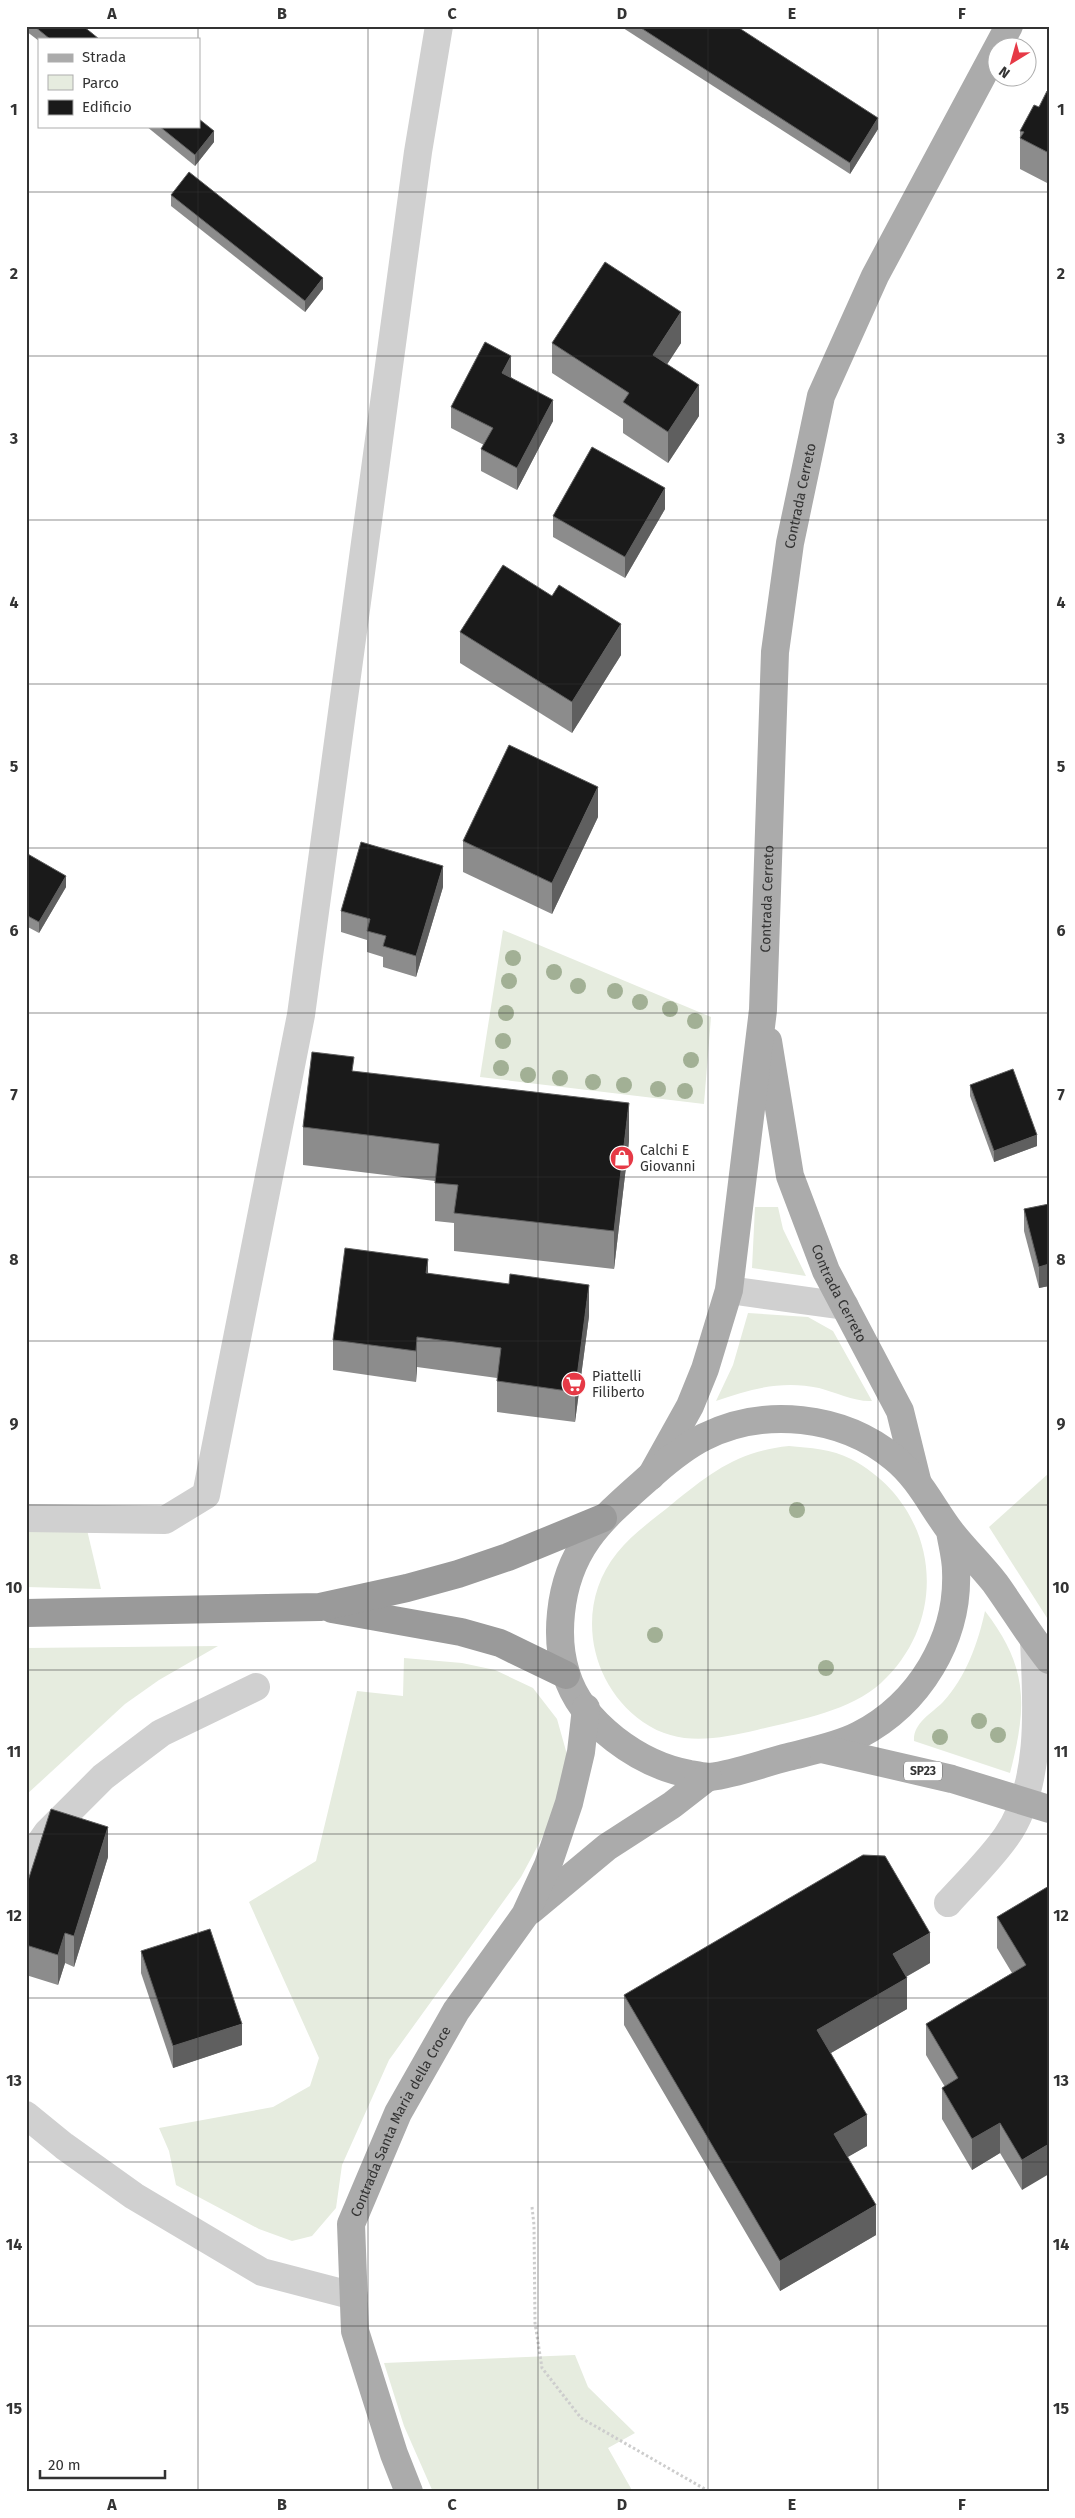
<svg xmlns="http://www.w3.org/2000/svg" width="1075" height="2518" font-family="'Fira Sans',sans-serif">
  <rect width="100%" height="100%" fill="#fff"/>
  <!-- green -->
  <g fill="#e6ecdf">
    <polygon points="503,930 711,1017 704,1104 480,1077"/>
    <polygon points="755,1207 778,1207 783,1229 806,1276 752,1268"/>
    <path d="M748 1313 808 1317 833 1331 872 1401C855 1402 835 1392 819 1388 782 1380 750 1389 716 1401L733 1365Z"/>
    <path d="M789 1446C810 1448 832 1449 851 1459 938 1505 953 1617 881 1683 849 1712 797 1720 757 1730 717 1739 679 1747 643 1722 589 1684 574 1606 617 1553 632 1534 654 1519 672 1504 710 1473 738 1451 789 1446Z"/>
    <polygon points="1049,1473 1049,1621 989,1527"/>
    <polygon points="26,1513 83,1513 101,1589 26,1587"/>
    <path d="M985 1611C1029 1668 1027 1707 1010 1773L914 1741C913 1723 931 1714 943 1702 966 1677 978 1643 985 1611Z"/>
    <polygon points="218,1646 159,1680 125,1704 26,1795 26,1648"/>
    <polygon points="404,1658 462,1663 495,1670 533,1688 557,1719 568,1758 558,1808 521,1877 389,2060 342,2165 336,2208 312,2236 292,2241 259,2229 176,2185 169,2151 159,2128 273,2107 310,2086 319,2058 249,1902 316,1861 357,1691 403,1696"/>
    <polygon points="575,2355 588,2387 635,2433 608,2448 633,2492 433,2492 404,2426 384,2363"/>
  </g>
  <g fill="none" stroke-linecap="round" stroke-linejoin="round">
    <!-- path -->
    <polyline stroke="#cdcdcd" stroke-width="3" stroke-dasharray="2.5 2.5" stroke-linecap="butt" points="532,2207 534,2225 535,2323 542,2368 581,2418 710,2492"/>
    <!-- minor -->
    <g stroke="#d0d0d0" stroke-width="28">
      <polyline points="729,1290 845,1306"/>
      <polyline points="26,1518 165,1520 206,1495 301,1015 418,152 439,26"/>
      <polyline points="26,1863 47,1833 103,1777 161,1733 256,1687"/>
      <path d="M948 1903C967 1882 989 1861 1006 1837 1043 1786 1037 1701 1034 1641"/>
      <polyline points="26,2115 64,2146 134,2196 262,2272 354,2296"/>
    </g>
    <!-- major -->
    <g stroke="#ababab" stroke-width="28">
      <path id="s1" d="M768 1041 790 1176 826 1271 900 1411 917 1480"/>
      <path id="s2" d="M651 1476 690 1406 705 1369 729 1290 763 1010 775 652 790 543 821 396 875 276 1009 26"/>
      <path d="M950 1531C952 1544 956 1558 956 1571 959 1639 919 1704 859 1735 838 1746 811 1751 788 1757 764 1763 735 1774 710 1777 704 1777 697 1775 690 1774 640 1765 581 1724 566 1673 560 1654 559 1632 561 1613 568 1543 607 1515 655 1472 670 1459 686 1446 704 1437 764 1407 842 1415 894 1458 919 1478 932 1507 951 1532 965 1550 981 1565 995 1583 1013 1608 1029 1635 1049 1660"/>
      <polyline points="822,1749 952,1779 1049,1809"/>
      <polyline points="530,1911 607,1847 672,1805 708,1777"/>
      <path id="s3" d="M409 2492 394 2454 355 2331 351 2224 398 2113 456 2011 525 1915 548 1865 569 1803 581 1752 586 1708"/>
    </g>
    <!-- highway -->
    <g stroke="#9a9a9a" stroke-width="28">
      <polyline points="332,1609 461,1632 500,1643 566,1675"/>
      <polyline points="26,1613 320,1607 407,1588 458,1574 508,1557 603,1518"/>
    </g>
  </g>
  <!-- trees -->
  <g fill="#a2b095">
    <circle cx="513" cy="958" r="8"/>
    <circle cx="554" cy="972" r="8"/>
    <circle cx="509" cy="981" r="8"/>
    <circle cx="578" cy="986" r="8"/>
    <circle cx="615" cy="991" r="8"/>
    <circle cx="640" cy="1002" r="8"/>
    <circle cx="670" cy="1009" r="8"/>
    <circle cx="506" cy="1013" r="8"/>
    <circle cx="695" cy="1021" r="8"/>
    <circle cx="503" cy="1041" r="8"/>
    <circle cx="691" cy="1060" r="8"/>
    <circle cx="501" cy="1068" r="8"/>
    <circle cx="528" cy="1075" r="8"/>
    <circle cx="560" cy="1078" r="8"/>
    <circle cx="593" cy="1082" r="8"/>
    <circle cx="624" cy="1085" r="8"/>
    <circle cx="658" cy="1089" r="8"/>
    <circle cx="685" cy="1091" r="8"/>
    <circle cx="797" cy="1510" r="8"/>
    <circle cx="655" cy="1635" r="8"/>
    <circle cx="826" cy="1668" r="8"/>
    <circle cx="979" cy="1721" r="8"/>
    <circle cx="998" cy="1735" r="8"/>
    <circle cx="940" cy="1737" r="8"/>
  </g>
  <!-- wall -->
  <g fill="#8c8c8c">
    <polygon points="26,26 83,26 99,39 39,39 39,41 26,31"/>
    <polygon points="620,26 736,26 878,129 850,174"/>
    <polygon points="1049,92 1049,184 1020,169 1020,131 1039,107"/>
    <polygon points="146,126 199,126 214,142 195,166"/>
    <polygon points="171,195 323,289 305,312 171,206"/>
    <polygon points="552,343 681,343 667,364 699,416 668,463 623,433 623,419 552,373"/>
    <polygon points="511,377 553,421 517,490 481,471 481,449 484,445 451,428 451,407"/>
    <polygon points="665,509 625,578 553,537 553,516"/>
    <polygon points="460,632 621,655 572,733 460,663"/>
    <polygon points="598,817 552,914 463,872 463,841"/>
    <polygon points="26,853 66,887 39,933 26,926"/>
    <polygon points="443,887 416,977 383,967 383,957 367,952 367,940 341,932 341,911"/>
    <polygon points="354,1071 629,1141 614,1269 454,1251 454,1223 435,1221 435,1181 303,1165 303,1127"/>
    <polygon points="970,1085 1037,1146 994,1162 970,1096"/>
    <polygon points="1049,1204 1049,1286 1039,1288 1024,1231 1024,1209"/>
    <polygon points="428,1273 589,1316 575,1422 497,1412 497,1378 417,1367 416,1382 333,1370 333,1340"/>
    <polygon points="108,1857 74,1967 65,1963 58,1985 26,1975 26,1887"/>
    <polygon points="1049,1886 1022,2190 1000,2153 972,2170 942,2119 942,2088 945,2087 926,2055 926,2024 1012,1973 997,1948 997,1917"/>
    <polygon points="141,1951 242,2045 173,2068 141,1973"/>
    <polygon points="930,1963 906,1977 907,2009 831,2053 867,2146 847,2157 876,2235 780,2291 624,2025 624,1995"/>
  </g>
  <!-- shaded-wall -->
  <g fill="#5f5f5f">
    <polygon points="878,118 878,129 850,174 850,163"/>
    <polygon points="214,131 214,142 195,166 195,155"/>
    <polygon points="323,278 323,289 305,312 305,301"/>
    <polygon points="681,312 681,343 653,386 653,355"/>
    <polygon points="511,356 511,377 502,394 502,373"/>
    <polygon points="699,385 699,416 668,463 668,432"/>
    <polygon points="553,400 553,421 517,490 517,468"/>
    <polygon points="665,488 665,509 625,578 625,557"/>
    <polygon points="621,624 621,655 572,733 572,702"/>
    <polygon points="598,787 598,817 552,914 552,883"/>
    <polygon points="443,866 443,887 416,977 416,956"/>
    <polygon points="66,876 66,887 39,933 39,922"/>
    <polygon points="629,1103 629,1141 614,1269 614,1231"/>
    <polygon points="1037,1135 1037,1146 994,1162 994,1151"/>
    <polygon points="428,1259 428,1289 426,1273"/>
    <polygon points="1049,1264 1049,1286 1039,1288 1039,1267"/>
    <polygon points="589,1285 589,1316 575,1422 575,1392"/>
    <polygon points="417,1337 417,1367 416,1382 416,1351"/>
    <polygon points="108,1827 108,1857 74,1967 74,1936"/>
    <polygon points="65,1933 65,1963 58,1985 58,1955"/>
    <polygon points="930,1933 930,1963 893,1984 893,1954"/>
    <polygon points="907,1978 907,2009 817,2061 817,2030"/>
    <polygon points="242,2024 242,2045 173,2068 173,2046"/>
    <polygon points="867,2115 867,2146 834,2165 834,2134"/>
    <polygon points="1000,2123 1000,2153 972,2170 972,2139"/>
    <polygon points="1049,2144 1049,2174 1022,2190 1022,2160"/>
    <polygon points="876,2205 876,2235 780,2291 780,2261"/>
  </g>
  <!-- building -->
  <g fill="#1a1a1a" stroke="#5f5f5f">
    <polygon points="34,26 83,26 99,39 50,39"/>
    <polygon points="638,26 736,26 878,118 850,163"/>
    <polygon points="1047,91 1049,92 1049,153 1020,138 1024,132 1020,131 1034,105 1039,107"/>
    <polygon points="199,119 214,131 195,155 159,126 199,126"/>
    <polygon points="189,172 323,278 305,301 171,195"/>
    <polygon points="605,262 681,312 653,355 699,385 668,432 623,402 629,393 552,343"/>
    <polygon points="485,342 511,356 502,373 553,400 517,468 481,449 493,428 451,407"/>
    <polygon points="592,447 665,488 625,557 553,516"/>
    <polygon points="503,565 552,596 559,585 621,624 572,702 460,632"/>
    <polygon points="509,745 598,787 552,883 463,841"/>
    <polygon points="361,842 443,866 416,956 383,946 386,936 367,931 370,919 341,911"/>
    <polygon points="26,853 66,876 39,922 26,915"/>
    <polygon points="312,1052 354,1057 352,1071 629,1103 614,1231 454,1213 458,1185 435,1183 439,1144 303,1127"/>
    <polygon points="1013,1069 1037,1135 994,1151 970,1085"/>
    <polygon points="1049,1204 1049,1264 1039,1267 1024,1209"/>
    <polygon points="345,1248 428,1259 426,1273 509,1284 510,1274 589,1285 575,1392 497,1381 501,1348 417,1337 416,1351 333,1340"/>
    <polygon points="51,1809 108,1827 74,1936 65,1933 58,1955 26,1945 26,1887"/>
    <polygon points="863,1855 885,1856 930,1933 893,1954 907,1978 817,2030 867,2115 834,2134 876,2205 780,2261 624,1995"/>
    <polygon points="1049,1886 1049,2144 1022,2160 1000,2123 972,2139 942,2088 958,2078 926,2024 1026,1965 997,1917"/>
    <polygon points="210,1929 242,2024 173,2046 141,1951"/>
  </g>
  <!-- grid -->
  <path fill="none" stroke="#333" stroke-width="1" stroke-opacity="0.55" d="M198 26V39M368 26V2492M538 26V2492M708 26V2492M878 26V2492M198 126V2492M26 192H1049M26 356H1049M26 520H1049M26 684H1049M26 848H1049M26 1013H1049M26 1177H1049M26 1341H1049M26 1505H1049M26 1670H1049M26 1834H1049M26 1998H1049M26 2162H1049M26 2326H1049"/>
  <!-- icons -->
  <defs>
    <g id="shop-disc" transform="scale(1.25)"><circle r="9.5" fill="#e63946" stroke="#fff"/><path d="M-5-2.5h2.3a2.7 3.5 0 0 1 5.4 0H5L5.5 6h-11ZM-1.5-2.5h3a1.5 2.3 0 0 0-3 0Z" fill="#fff"/></g>
    <g id="supermarket-disc" transform="scale(1.25)"><circle r="9.5" fill="#e63946" stroke="#fff"/><path d="M-6-5.5h2.5l.6 2H6L4.5 2H-2.5L-4.4-4H-6ZM-1.5 3.2a1.3 1.3 0 1 0 .1 0ZM3 3.2a1.3 1.3 0 1 0 .1 0Z" fill="#fff"/></g>
  </defs>
  <g fill-rule="evenodd">
    <use href="#shop-disc" x="622" y="1158"/>
    <use href="#supermarket-disc" x="574" y="1384"/>
  </g>
  <g text-anchor="middle" stroke-width="5" stroke-linejoin="round" paint-order="stroke">
    <!-- shield labels -->
    <rect fill="#fff" stroke="#707070" stroke-width="1" x="904" y="1761.5" width="38" height="19" rx="4"/>
    <g font-size="12" font-weight="bold" fill="#333">
      <text x="923" y="1775">SP23</text>
    </g>
    <!-- street labels -->
    <g font-size="14" fill="#333" stroke="#fff">
      <text dy="5" stroke="none"><textPath href="#s2" startOffset="1001">Contrada Cerreto</textPath></text>
      <text dy="5" stroke="none"><textPath href="#s2" startOffset="596">Contrada Cerreto</textPath></text>
      <text dy="5" stroke="none"><textPath href="#s1" startOffset="264">Contrada Cerreto</textPath></text>
      <text dy="5" stroke="none"><textPath href="#s3" startOffset="391">Contrada Santa Maria della Croce</textPath></text>
    </g>
    <!-- poi labels -->
    <g font-size="14" fill="#333" stroke="#fff" text-anchor="start">
      <text x="640" y="1155">Calchi E<tspan x="640" dy="16">Giovanni</tspan></text>
      <text x="592" y="1381">Piattelli<tspan x="592" dy="16">Filiberto</tspan></text>
    </g>
  </g>
  <!-- border -->
  <rect width="1075" height="2518" fill="none" stroke="#ffffff" stroke-width="55"/>
  <!-- legend -->
  <rect x="38" y="38" width="162" height="90" fill="#ffffff" stroke="#adadad"/>
  <rect x="48" y="54" width="25" height="8" fill="#ababab" stroke="#adadad"/>
  <text x="82" y="62" font-size="15" fill="#333333">Strada</text>
  <rect x="48" y="75" width="25" height="15" fill="#e6ecdf" stroke="#adadad"/>
  <text x="82" y="88" font-size="15" fill="#333333">Parco</text>
  <rect x="48" y="100" width="25" height="15" fill="#1a1a1a" stroke="#adadad"/>
  <text x="82" y="112" font-size="15" fill="#333333">Edificio</text>
  <!-- north arrow -->
  <g transform="translate(1012 62) rotate(217)"><circle r="24" fill="#ffffff" stroke="#adadad"/>
  <path d="M0-4L9 19L0 12L-9 19Z" fill="#e63946"/>
  <text y="-8" font-size="14" font-weight="bold" text-anchor="middle" fill="#333333">N</text>
  </g>
  <!-- scale -->
  <path d="M40 2470v8h125v-8" fill="none" stroke="#333333" stroke-width="2.5"/>
  <text x="48" y="2470" font-size="15" fill="#333333" stroke="#ffffff" stroke-width="4" paint-order="stroke">20 m</text>
  <rect x="28" y="28" width="1020" height="2462" fill="none" stroke="#333" stroke-width="2"/>
  <g font-size="16" text-anchor="middle" font-weight="bold" fill="#333">
    <text x="112" y="19">A</text>
    <text x="282" y="19">B</text>
    <text x="452" y="19">C</text>
    <text x="622" y="19">D</text>
    <text x="792" y="19">E</text>
    <text x="962" y="19">F</text>
    <text x="14" y="115">1</text>
    <text x="1061" y="115">1</text>
    <text x="14" y="279">2</text>
    <text x="1061" y="279">2</text>
    <text x="14" y="444">3</text>
    <text x="1061" y="444">3</text>
    <text x="14" y="608">4</text>
    <text x="1061" y="608">4</text>
    <text x="14" y="772">5</text>
    <text x="1061" y="772">5</text>
    <text x="14" y="936">6</text>
    <text x="1061" y="936">6</text>
    <text x="14" y="1100">7</text>
    <text x="1061" y="1100">7</text>
    <text x="14" y="1265">8</text>
    <text x="1061" y="1265">8</text>
    <text x="14" y="1429">9</text>
    <text x="1061" y="1429">9</text>
    <text x="14" y="1593">10</text>
    <text x="1061" y="1593">10</text>
    <text x="14" y="1757">11</text>
    <text x="1061" y="1757">11</text>
    <text x="14" y="1921">12</text>
    <text x="1061" y="1921">12</text>
    <text x="14" y="2086">13</text>
    <text x="1061" y="2086">13</text>
    <text x="14" y="2250">14</text>
    <text x="1061" y="2250">14</text>
    <text x="14" y="2414">15</text>
    <text x="1061" y="2414">15</text>
    <text x="112" y="2510">A</text>
    <text x="282" y="2510">B</text>
    <text x="452" y="2510">C</text>
    <text x="622" y="2510">D</text>
    <text x="792" y="2510">E</text>
    <text x="962" y="2510">F</text>
  </g>
</svg>
